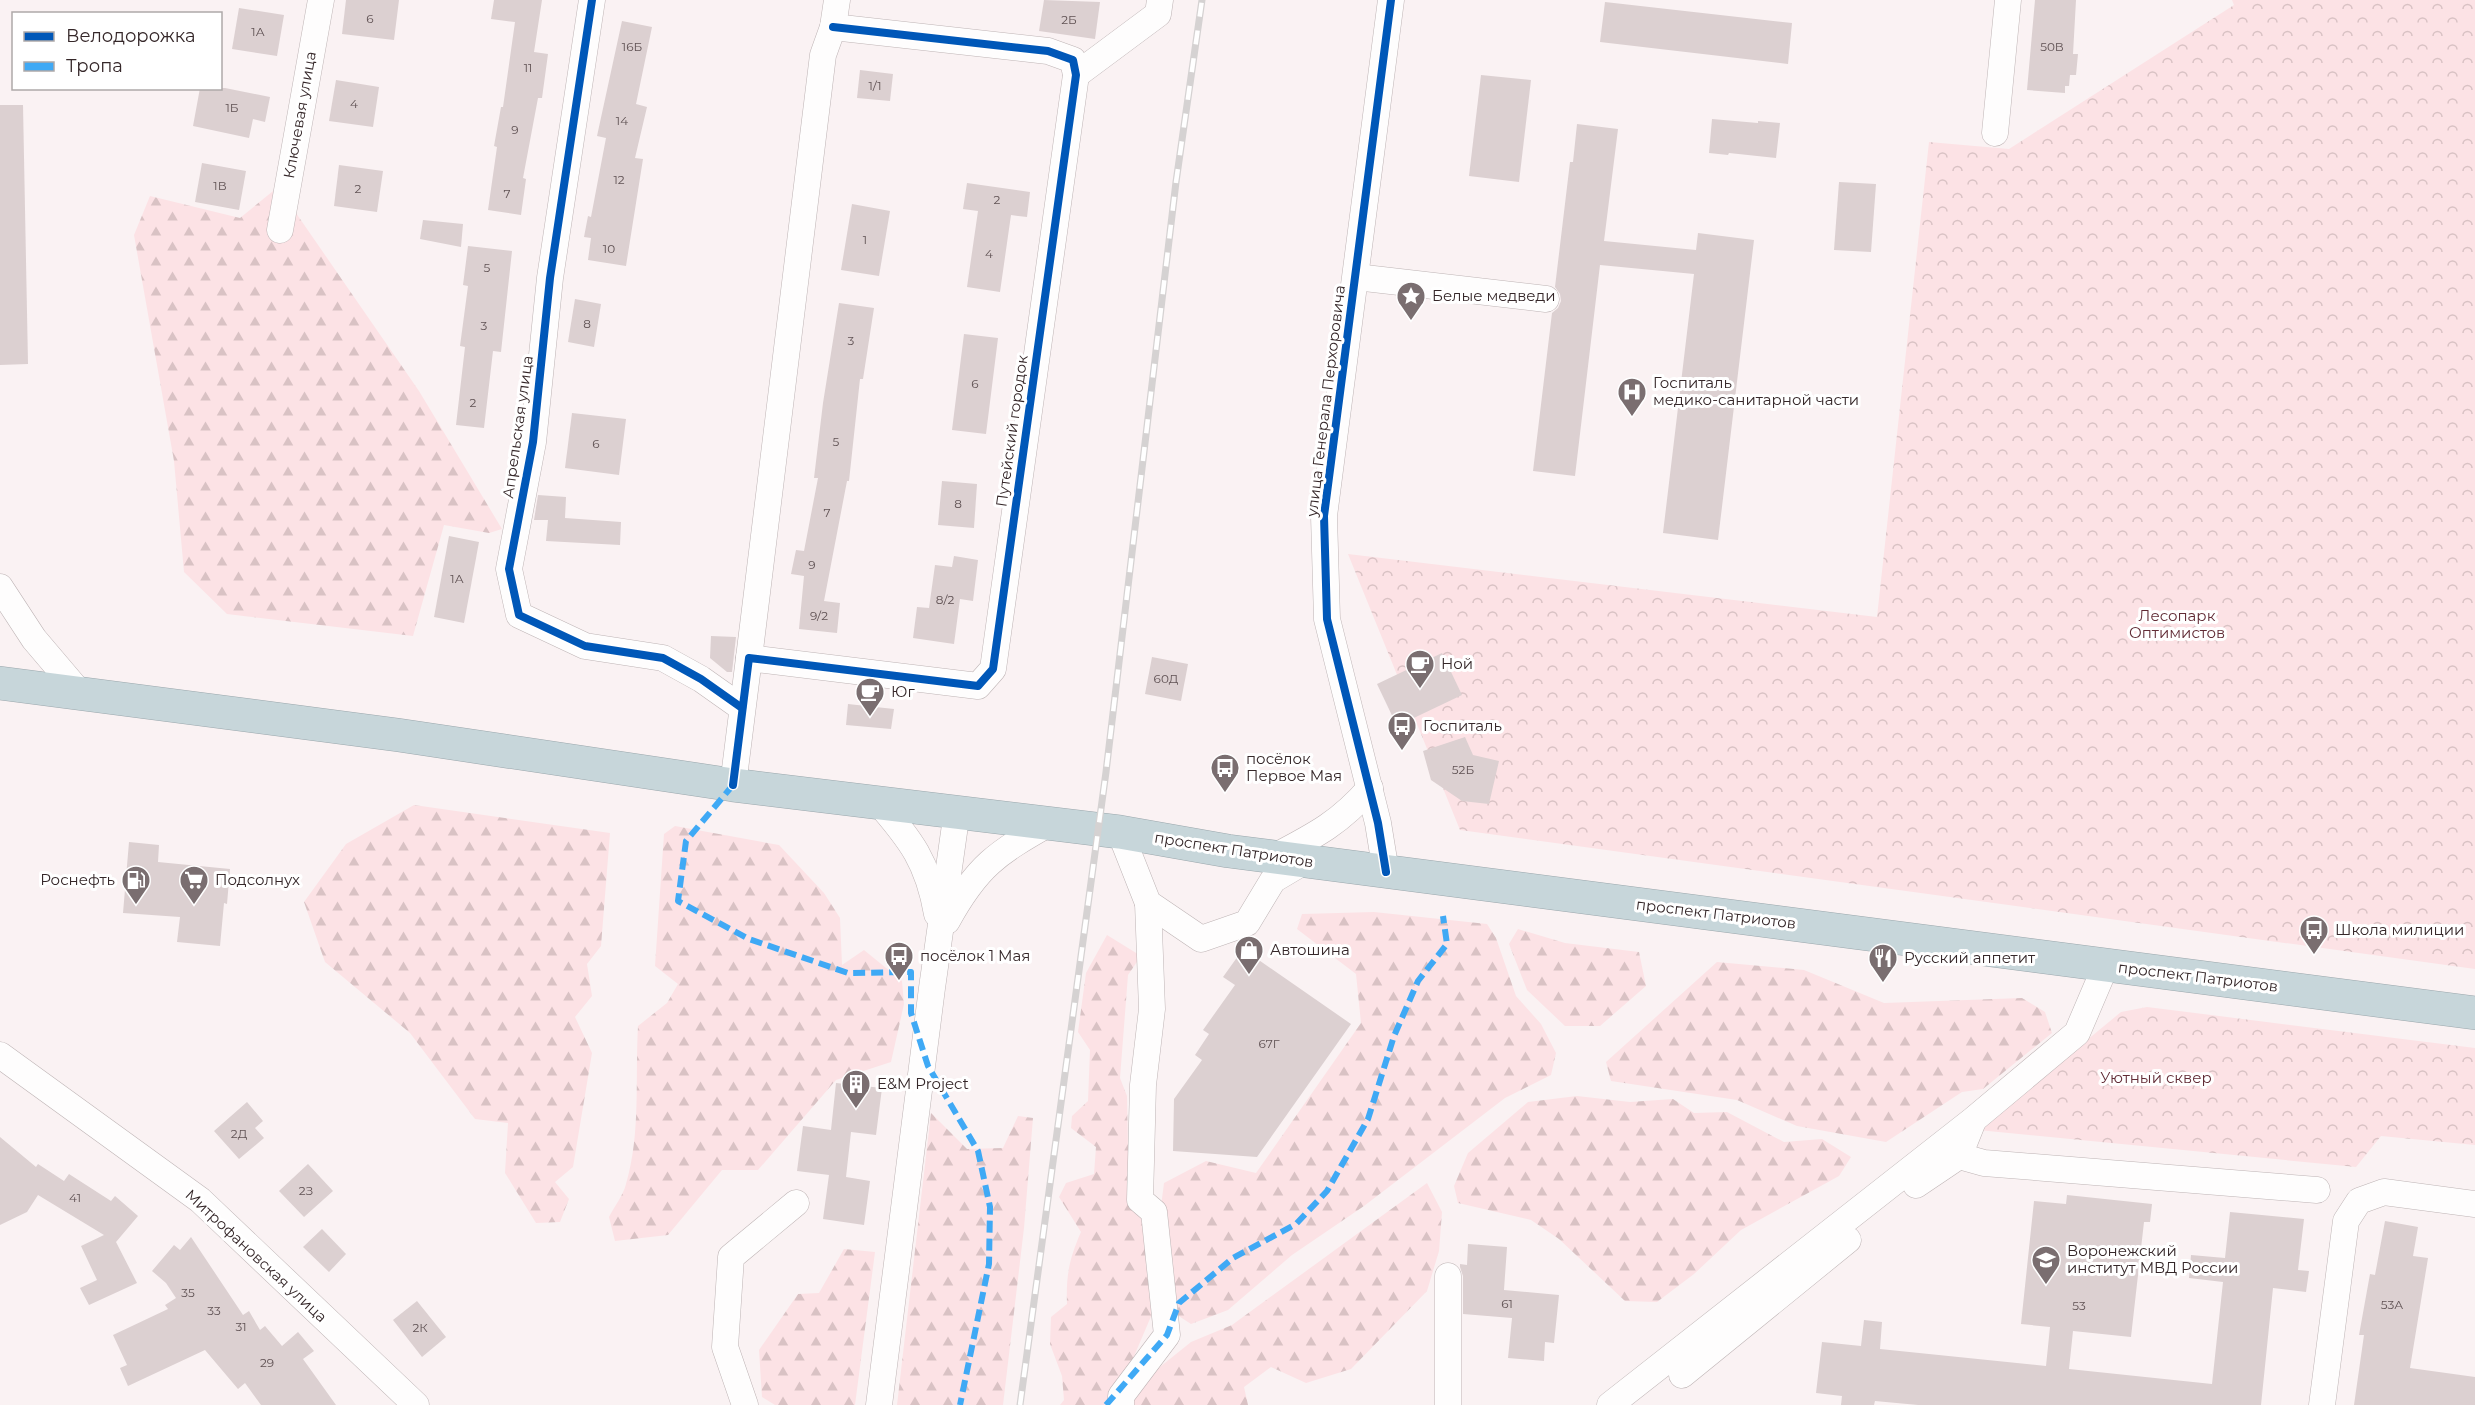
<svg xmlns="http://www.w3.org/2000/svg" width="2475" height="1405" font-family="Montserrat,sans-serif">
  <defs>
    <pattern id="forest-firs" width="22" height="20" patternUnits="userSpaceOnUse" patternTransform="scale(1.5)"><rect width="22" height="20" fill="#fce2e5"/><path d="M5 1l3.5 6h-7zM16 11l3.5 6h-7z" fill="#d9c2c4"/></pattern>
    <pattern id="park-crowns" width="20" height="18" patternUnits="userSpaceOnUse" patternTransform="scale(1.5)"><rect width="20" height="18" fill="#fce2e5"/><path d="M2 6a3 3 0 1 1 6 0M12 15a3 3 0 1 1 6 0" fill="none" stroke="#d9c2c4"/></pattern>
  </defs>
  <rect width="100%" height="100%" fill="#faf2f3"/>
  <!-- forest -->
  <g fill="url(#forest-firs)">
    <polygon points="278,187 419,391 502,529 489,533 444,525 413,636 227,614 184,572 174,461 134,235 150,196 240,218"/>
    <polygon points="414,805 610,833 601,946 587,964 592,996 575,1017 592,1053 573,1167 555,1182 569,1199 560,1222 536,1223 505,1173 508,1123 475,1119 410,1033 325,962 304,902 346,844"/>
    <path d="M675 826 779 845 824 893 840 918 842 965 864 950 902 981 904 1004 891 1062 836 1080 758 1170H722L668 1235 615 1241 609 1217C614 1207 623 1196 626 1184 641 1133 635 1079 638 1026L667 1003 678 984 655 966 664 834Z"/>
    <polygon points="1374,912 1487,924 1496,938 1516,996 1541,1024 1556,1053 1551,1075 1505,1098 1364,1206 1292,1255 1228,1310 1191,1324 1171,1311 1159,1222 1164,1183 1206,1161 1256,1173 1361,1023 1356,974 1297,929 1302,914"/>
    <polygon points="1518,929 1565,943 1639,952 1646,986 1600,1026 1565,1026 1527,990 1509,944"/>
    <path d="M1107 935 1141 956 1128 975 1120 1078 1127 1096 1129 1200 1152 1219 1155 1307 1129 1368 1116 1381 1111 1405H1060L1064 1400 1062 1376 1050 1344 1051 1317 1067 1304C1066 1276 1069 1259 1081 1232L1059 1197 1066 1183 1094 1174 1096 1147 1071 1128 1072 1116 1088 1101 1090 1050 1078 1032 1086 973Z"/>
    <polygon points="1717,962 1804,970 1884,1003 2022,998 2045,1012 2052,1033 1983,1089 1962,1092 1886,1142 1797,1126 1737,1100 1611,1081 1606,1062"/>
    <polygon points="1577,1096 1630,1102 1673,1099 1694,1113 1727,1112 1784,1142 1822,1139 1851,1157 1839,1176 1741,1230 1694,1274 1657,1302 1625,1301 1559,1239 1531,1220 1458,1203 1454,1186 1468,1153 1528,1102"/>
    <polygon points="931,1113 967,1149 1003,1148 1018,1116 1033,1118 1024,1228 1003,1405 897,1405"/>
    <polygon points="1427,1183 1442,1212 1439,1251 1427,1291 1351,1369 1306,1383 1271,1367 1244,1387 1248,1405 1132,1405 1135,1387 1191,1342 1232,1325"/>
    <polygon points="844,1249 875,1252 855,1405 775,1405 762,1397 759,1350 798,1294 819,1293"/>
  </g>
  <!-- park -->
  <g fill="url(#park-crowns)">
    <polygon points="2232,0 2475,0 2475,969 1460,830 1348,554 1877,617 1929,142 2009,149 2234,5"/>
    <polygon points="2147,1007 2475,1048 2475,1145 2381,1136 2356,1167 1978,1130 2121,1012"/>
  </g>
  <!-- building -->
  <g fill="#dcd0d1">
    <polygon points="346,0 399,0 394,40 342,34"/>
    <polygon points="494,0 542,0 534,52 548,54 542,98 538,98 523,178 526,179 521,215 488,210 497,147 494,146 501,107 503,107 515,22 491,19"/>
    <polygon points="1044,0 1100,2 1095,39 1039,31"/>
    <polygon points="2035,0 2076,0 2073,54 2078,54 2076,75 2070,75 2069,86 2065,86 2065,93 2027,90"/>
    <polygon points="1605,2 1792,23 1788,64 1600,42"/>
    <polygon points="239,8 284,15 277,56 232,49"/>
    <polygon points="622,21 652,27 636,104 647,107 635,158 643,159 626,266 588,260 591,238 584,237 588,216 591,217 606,138 597,136"/>
    <polygon points="860,70 893,74 890,101 857,98"/>
    <polygon points="1481,75 1531,80 1519,182 1469,176"/>
    <polygon points="336,80 379,87 373,127 329,121"/>
    <polygon points="200,88 225,88 270,97 265,122 253,119 249,138 193,126"/>
    <polygon points="0,105 23,105 28,364 0,365"/>
    <polygon points="1712,119 1758,123 1758,121 1780,123 1776,158 1729,153 1728,155 1709,153"/>
    <polygon points="1577,124 1618,129 1604,241 1696,250 1698,233 1754,240 1718,540 1663,533 1694,274 1600,265 1575,476 1533,471 1552,313 1558,308 1561,301 1560,294 1555,287 1570,162 1573,162"/>
    <polygon points="202,163 246,171 239,210 195,202"/>
    <polygon points="339,165 383,171 377,212 334,206"/>
    <polygon points="1839,182 1876,184 1871,252 1834,250"/>
    <polygon points="967,183 1030,192 1027,217 1011,215 1000,292 967,287 978,211 963,209"/>
    <polygon points="852,204 890,211 879,276 841,270"/>
    <polygon points="423,220 463,224 461,247 420,239"/>
    <polygon points="468,246 512,251 501,352 493,351 484,428 456,425 465,347 460,346 468,286 463,285"/>
    <polygon points="575,299 601,304 594,347 568,342"/>
    <polygon points="839,303 874,308 863,379 860,379 849,481 847,481 824,601 840,603 837,633 799,629 804,576 791,574 796,550 804,551 818,478 814,478 823,403"/>
    <polygon points="964,334 998,338 986,434 952,430"/>
    <polygon points="572,413 626,419 619,475 565,468"/>
    <polygon points="942,481 977,484 974,528 938,525"/>
    <polygon points="538,495 566,497 565,518 621,522 620,545 546,541 548,520 534,520"/>
    <polygon points="449,536 479,542 464,623 434,617"/>
    <polygon points="954,556 978,560 973,601 960,599 954,644 913,638 917,607 929,608 935,565 952,567"/>
    <polygon points="711,636 736,637 732,672 727,672 710,658"/>
    <polygon points="1442,653 1462,695 1397,726 1377,684"/>
    <polygon points="1152,657 1188,664 1181,701 1145,694"/>
    <polygon points="848,704 894,709 891,729 846,725"/>
    <polygon points="1465,737 1473,755 1499,761 1489,804 1462,801 1431,780 1423,751"/>
    <polygon points="129,842 159,845 158,862 230,869 227,904 224,903 220,946 177,942 180,917 123,913"/>
    <polygon points="1243,949 1351,1024 1257,1157 1173,1151 1174,1099 1202,1060 1195,1055 1209,1034 1203,1030 1235,985 1223,977"/>
    <polygon points="836,1083 882,1088 876,1135 851,1132 846,1177 870,1181 864,1225 823,1219 829,1175 797,1171 803,1126 831,1130"/>
    <polygon points="247,1102 263,1121 255,1128 264,1138 239,1159 214,1131"/>
    <polygon points="0,1137 36,1167 38,1164 64,1181 69,1174 111,1201 115,1196 138,1216 116,1242 137,1283 89,1305 80,1288 97,1280 81,1246 104,1235 38,1195 27,1212 0,1225"/>
    <polygon points="308,1164 333,1191 304,1217 279,1191"/>
    <polygon points="2067,1195 2152,1204 2150,1222 2144,1222 2131,1337 2073,1331 2069,1369 2212,1384 2223,1282 2189,1278 2191,1255 2225,1258 2230,1212 2304,1219 2298,1270 2309,1271 2306,1292 2273,1288 2261,1405 1918,1405 1875,1401 1874,1405 1841,1405 1842,1396 1816,1393 1822,1342 1861,1346 1864,1320 1882,1322 1880,1349 2046,1366 2050,1327 2021,1324 2034,1201 2066,1204"/>
    <polygon points="2385,1221 2418,1227 2413,1256 2428,1258 2410,1368 2475,1377 2475,1405 2354,1405 2364,1335 2359,1335 2370,1274 2375,1275"/>
    <polygon points="322,1229 346,1254 329,1272 303,1247"/>
    <polygon points="191,1237 243,1315 249,1311 260,1330 265,1326 282,1346 298,1332 314,1351 303,1359 336,1405 261,1405 245,1383 238,1389 205,1350 128,1386 120,1368 127,1365 113,1335 168,1309 165,1305 176,1298 166,1283 152,1271 174,1245 180,1250"/>
    <polygon points="1468,1244 1507,1247 1504,1290 1559,1295 1554,1343 1545,1342 1544,1361 1508,1358 1512,1318 1463,1314 1463,1276 1460,1267 1460,1264 1467,1265"/>
    <polygon points="417,1301 446,1337 422,1357 393,1320"/>
  </g>
  <g fill="none" stroke-linecap="round" stroke-linejoin="round">
    <!-- minor casing -->
    <g stroke="#beb4b5" stroke-width="27">
      <g id="minor">
        <polyline points="592,0 550,278 533,442 509,569 519,615 585,646 663,658 701,679 742,708"/>
        <polyline points="1076,75 1158,14 1160,0"/>
        <polyline points="1995,133 2008,0"/>
        <polyline points="280,230 321,0"/>
        <polyline points="1356,277 1546,299"/>
        <polyline points="0,587 34,639 79,692"/>
        <polyline points="749,658 823,55 833,27 837,0"/>
        <polyline points="733,785 749,658 978,686 993,669 1076,75 1073,60 1048,51 833,27"/>
        <path d="M877 801C911 840 928 862 937 914"/>
        <polyline points="1120,832 1148,903 1201,939 1247,923 1273,880 1305,861"/>
        <path d="M1274 857C1314 836 1340 823 1370 788"/>
        <polyline points="1386,872 1378,823 1327,619 1324,516 1391,0"/>
        <path d="M947 921C977 866 997 853 1050 823"/>
        <polyline points="0,1055 200,1200 416,1405"/>
        <polyline points="1959,1156 1984,1163 2317,1190"/>
        <polyline points="1916,1185 1959,1156 1973,1121"/>
        <polyline points="1448,1276 1448,1405"/>
        <polyline points="1682,1375 1848,1240"/>
        <polyline points="745,1405 725,1347 731,1257 796,1203"/>
        <polyline points="879,1405 932,988 957,811"/>
        <polyline points="1121,1405 1121,1396 1167,1335 1154,1212 1140,1200 1143,1085 1152,1009 1148,903"/>
        <polyline points="1610,1405 1973,1120 2077,1033 2106,965"/>
        <polyline points="2322,1405 2346,1221 2359,1201 2384,1192 2475,1204"/>
      </g>
    </g>
    <!-- highway casing -->
    <g stroke="#9ba7ac" stroke-width="34">
      <polyline id="highway" points="0,683 398,735 733,785 1120,832 1228,851 2475,1013"/>
    </g>
    <!-- minor -->
    <use href="#minor" stroke="#fefdfd" stroke-width="26"/>
    <!-- highway -->
    <use href="#highway" stroke="#c7d6da" stroke-width="33"/>
    <!-- rail casing -->
    <g stroke="#d5d2d2" stroke-width="7">
      <polyline id="rail" points="1020,1405 1106,772 1176,182 1202,0"/>
    </g>
    <!-- rail -->
    <use href="#rail" stroke="#fff" stroke-width="4.5" stroke-dasharray="14" stroke-linecap="butt"/>
    <!-- quiet -->
    <g stroke="#3fa9f5" stroke-width="6" stroke-dasharray="12 6" stroke-linecap="butt">
      <polyline points="733,785 686,841 678,901 749,939 848,973 911,972 911,1013 928,1066 978,1151 990,1207 989,1264 960,1405"/>
      <polyline points="1106,1405 1167,1335 1179,1303 1233,1258 1296,1224 1327,1191 1368,1119 1394,1036 1418,981 1447,944 1443,916"/>
    </g>
    <!-- cycleway casing -->
    <g stroke="#fff" stroke-width="11">
      <g id="cycleway">
        <polyline points="592,0 550,278 533,442 509,569 519,615 585,646 663,658 701,679 742,708"/>
        <polyline points="733,785 749,658 978,686 993,669 1076,75 1073,60 1048,51 833,27"/>
        <polyline points="1386,872 1378,823 1327,619 1324,516 1391,0"/>
      </g>
    </g>
    <!-- cycleway -->
    <use href="#cycleway" stroke="#0057b8" stroke-width="8"/>
  </g>
  <!-- icons -->
  <defs>
    <g id="sight-pin" transform="scale(1.5)"><path d="M0 17L-7.5 6A9.5 9.5 0 1 1 7.5 6Z" fill="#7a6e70" stroke="#fff"/><path d="M0-6L1.8-2.2L6-1.7L2.9 1.2L3.7 5.4L0 3.3L-3.7 5.4L-2.9 1.2L-6-1.7L-1.8-2.2Z" fill="#fff"/></g>
    <g id="hospital-pin" transform="scale(1.5)"><path d="M0 17L-7.5 6A9.5 9.5 0 1 1 7.5 6Z" fill="#7a6e70" stroke="#fff"/><path d="M-5-5h3v3.5h4V-5h3V5h-3V1.5h-4V5h-3Z" fill="#fff"/></g>
    <g id="cafe-pin" transform="scale(1.5)"><path d="M0 17L-7.5 6A9.5 9.5 0 1 1 7.5 6Z" fill="#7a6e70" stroke="#fff"/><path d="M-5.5-4.5H6V0H3Q3 3.5 0 3.5H-2.5Q-5.5 3.5-5.5 0ZM3-3.2v2h1.7v-2ZM-6 4.5H4V6H-6Z" fill="#fff"/></g>
    <g id="bus-pin" transform="scale(1.5)"><path d="M0 17L-7.5 6A9.5 9.5 0 1 1 7.5 6Z" fill="#7a6e70" stroke="#fff"/><path d="M-5-6H5V4H4V6H2V4H-2V6H-4V4H-5ZM-3.5-4V0h7V-4ZM-3.5 1.2v1.5H-2V1.2ZM2 1.2v1.5H3.5V1.2Z" fill="#fff"/></g>
    <g id="fuel-pin" transform="scale(1.5)"><path d="M0 17L-7.5 6A9.5 9.5 0 1 1 7.5 6Z" fill="#7a6e70" stroke="#fff"/><path d="M-5.5-6h7V0h2V4h1.3V-2.5L3-4.5l.8-.8L6-3V5H2.5V1h-1V6h-7ZM-4.2-4.7v3.2H.2V-4.7Z" fill="#fff"/></g>
    <g id="supermarket-pin" transform="scale(1.5)"><path d="M0 17L-7.5 6A9.5 9.5 0 1 1 7.5 6Z" fill="#7a6e70" stroke="#fff"/><path d="M-6-5.5h2.5l.6 2H6L4.5 2H-2.5L-4.4-4H-6ZM-1.5 3.2a1.3 1.3 0 1 0 .1 0ZM3 3.2a1.3 1.3 0 1 0 .1 0Z" fill="#fff"/></g>
    <g id="shop-pin" transform="scale(1.5)"><path d="M0 17L-7.5 6A9.5 9.5 0 1 1 7.5 6Z" fill="#7a6e70" stroke="#fff"/><path d="M-5-2.5h2.3a2.7 3.5 0 0 1 5.4 0H5L5.5 6h-11ZM-1.5-2.5h3a1.5 2.3 0 0 0-3 0Z" fill="#fff"/></g>
    <g id="restaurant-pin" transform="scale(1.5)"><path d="M0 17L-7.5 6A9.5 9.5 0 1 1 7.5 6Z" fill="#7a6e70" stroke="#fff"/><path d="M-5-6h1v4h1v-4h1v4h1v-4h1v5L-1.5 .5V6h-2V.5L-5-1ZM5-6V6H3V1.5H1.5Q1.5-4 5-6Z" fill="#fff"/></g>
    <g id="building-pin" transform="scale(1.5)"><path d="M0 17L-7.5 6A9.5 9.5 0 1 1 7.5 6Z" fill="#7a6e70" stroke="#fff"/><path d="M-4-6H4V6H1V3H-1V6H-4ZM-2.5-4.3h1.7v1.8h-1.7ZM.8-4.3h1.7v1.8H.8ZM-2.5-1h1.7V.8h-1.7ZM.8-1h1.7V.8H.8Z" fill="#fff"/></g>
    <g id="university-pin" transform="scale(1.5)"><path d="M0 17L-7.5 6A9.5 9.5 0 1 1 7.5 6Z" fill="#7a6e70" stroke="#fff"/><path d="M0-5L7-2L0 1L-7-2ZM-4 1L0 2.5L4 1V4Q0 6-4 4Z" fill="#fff"/></g>
  </defs>
  <g fill-rule="evenodd">
    <use href="#sight-pin" x="1411" y="296"/>
    <use href="#hospital-pin" x="1632" y="392"/>
    <use href="#cafe-pin" x="1420" y="664"/>
    <use href="#cafe-pin" x="870" y="692"/>
    <use href="#bus-pin" x="1402" y="726"/>
    <use href="#bus-pin" x="1225" y="768"/>
    <use href="#fuel-pin" x="136" y="880"/>
    <use href="#supermarket-pin" x="194" y="880"/>
    <use href="#bus-pin" x="2314" y="930"/>
    <use href="#shop-pin" x="1249" y="950"/>
    <use href="#bus-pin" x="899" y="956"/>
    <use href="#restaurant-pin" x="1883" y="958"/>
    <use href="#building-pin" x="856" y="1084"/>
    <use href="#university-pin" x="2046" y="1260"/>
  </g>
  <g text-anchor="middle" stroke-width="6" stroke-linejoin="round" paint-order="stroke">
    <!-- number labels -->
    <g font-size="12" fill="#5f5153">
      <text x="370" y="23">6</text>
      <text x="1069" y="24">2Б</text>
      <text x="258" y="36">1А</text>
      <text x="632" y="51">16Б</text>
      <text x="2052" y="51">50В</text>
      <text x="528" y="72">11</text>
      <text x="875" y="90">1/1</text>
      <text x="354" y="108">4</text>
      <text x="232" y="112">1Б</text>
      <text x="622" y="125">14</text>
      <text x="515" y="134">9</text>
      <text x="619" y="184">12</text>
      <text x="220" y="190">1В</text>
      <text x="358" y="193">2</text>
      <text x="507" y="198">7</text>
      <text x="997" y="204">2</text>
      <text x="865" y="244">1</text>
      <text x="609" y="253">10</text>
      <text x="989" y="258">4</text>
      <text x="487" y="272">5</text>
      <text x="587" y="328">8</text>
      <text x="484" y="330">3</text>
      <text x="851" y="345">3</text>
      <text x="975" y="388">6</text>
      <text x="473" y="407">2</text>
      <text x="836" y="446">5</text>
      <text x="596" y="448">6</text>
      <text x="958" y="508">8</text>
      <text x="827" y="517">7</text>
      <text x="812" y="569">9</text>
      <text x="457" y="583">1А</text>
      <text x="945" y="604">8/2</text>
      <text x="819" y="620">9/2</text>
      <text x="1166" y="683">60Д</text>
      <text x="1463" y="774">52Б</text>
      <text x="1269" y="1048">67Г</text>
      <text x="239" y="1138">2Д</text>
      <text x="306" y="1195">2З</text>
      <text x="75" y="1202">41</text>
      <text x="188" y="1297">35</text>
      <text x="1507" y="1308">61</text>
      <text x="2392" y="1309">53А</text>
      <text x="2079" y="1310">53</text>
      <text x="214" y="1315">33</text>
      <text x="241" y="1331">31</text>
      <text x="420" y="1332">2К</text>
      <text x="267" y="1367">29</text>
    </g>
    <!-- street labels -->
    <g font-size="15" fill="#352729" stroke="#fff">
      <text transform="translate(300 115) rotate(-80)" y="5">Ключевая улица</text>
      <text transform="translate(1326 401) rotate(-83)" y="5">улица Генерала Перхоровича</text>
      <text transform="translate(518 427) rotate(-82)" y="5">Апрельская улица</text>
      <text transform="translate(1012 431) rotate(-82)" y="5">Путейский городок</text>
      <text transform="translate(1234 850) rotate(9)" y="5">проспект Патриотов</text>
      <text transform="translate(1716 914) rotate(7)" y="5">проспект Патриотов</text>
      <text transform="translate(2198 977) rotate(7)" y="5">проспект Патриотов</text>
      <text transform="translate(256 1256) rotate(43)" y="5">Митрофановская улица</text>
    </g>
    <!-- poi labels -->
    <g font-size="15" fill="#352729" stroke="#fff" text-anchor="start">
      <text x="1432" y="301">Белые медведи</text>
      <text x="1653" y="388">Госпиталь<tspan x="1653" dy="17">медико-санитарной части</tspan></text>
      <text x="1441" y="669">Ной</text>
      <text x="891" y="697">Юг</text>
      <text x="1423" y="731">Госпиталь</text>
      <text x="1246" y="764">посёлок<tspan x="1246" dy="17">Первое Мая</tspan></text>
      <text x="115" y="885" text-anchor="end">Роснефть</text>
      <text x="215" y="885">Подсолнух</text>
      <text x="2335" y="935">Школа милиции</text>
      <text x="1270" y="955">Автошина</text>
      <text x="920" y="961">посёлок 1 Мая</text>
      <text x="1904" y="963">Русский аппетит</text>
      <text x="877" y="1089">E&amp;M Project</text>
      <text x="2067" y="1256">Воронежский<tspan x="2067" dy="17">институт МВД России</tspan></text>
    </g>
    <!-- park labels -->
    <g font-size="15" fill="#612b35" stroke="#fff">
      <text x="2177" y="621">Лесопарк<tspan x="2177" dy="17">Оптимистов</tspan></text>
      <text x="2156" y="1083">Уютный сквер</text>
    </g>
  </g>
  <!-- legend -->
  <rect x="12" y="12" width="210" height="78" fill="#ffffff" stroke="#aea9a9" stroke-width="1.5"/>
  <rect x="24" y="32" width="30" height="9" fill="#0057b8" stroke="#aea9a9" stroke-width="1.5"/>
  <text x="66" y="42" font-size="18" fill="#352729">Велодорожка</text>
  <rect x="24" y="62" width="30" height="9" fill="#3fa9f5" stroke="#aea9a9" stroke-width="1.5"/>
  <text x="66" y="72" font-size="18" fill="#352729">Тропа</text>
</svg>
